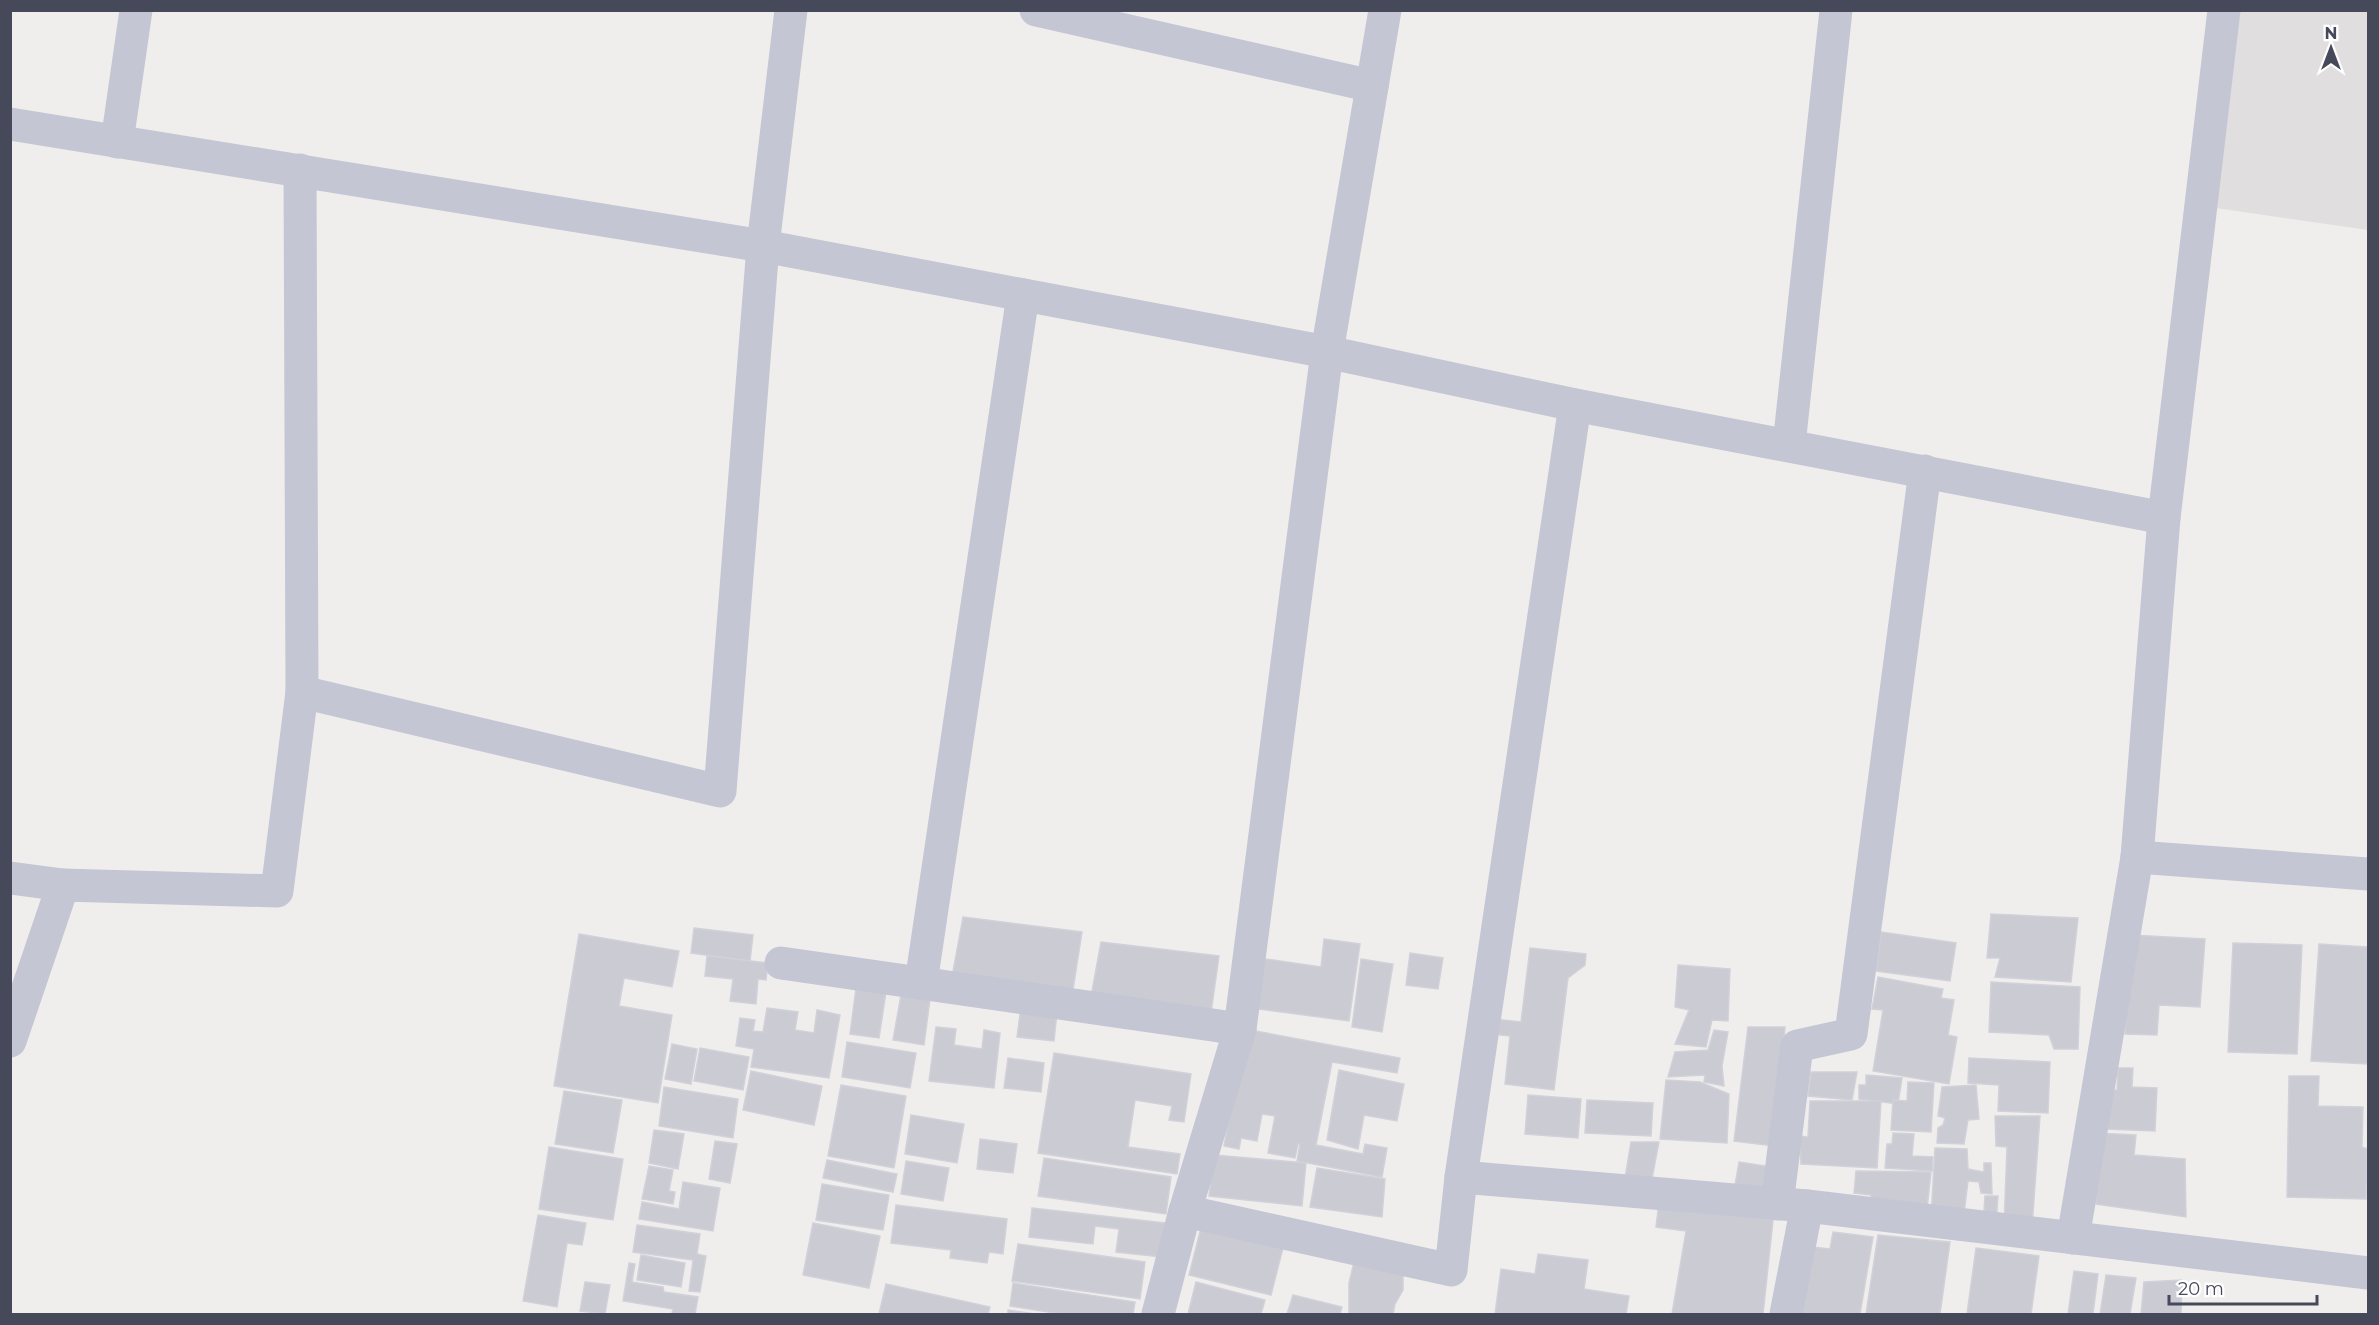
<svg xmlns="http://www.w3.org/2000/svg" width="2379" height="1325" font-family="Montserrat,sans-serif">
  <rect width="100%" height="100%" fill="#f0eeed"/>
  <!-- education -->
  <polygon fill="#e1dedf" points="2211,11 2368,11 2368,230 2195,205"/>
  <!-- building -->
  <g fill="#cacbd3" stroke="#d2d1d9" stroke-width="1.5">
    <polygon points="1991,914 2078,918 2071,982 1995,977 2000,958 1987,958"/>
    <polygon points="963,917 1082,932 1072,996 952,977"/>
    <polygon points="694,928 753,935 750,961 691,953"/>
    <polygon points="1881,932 1956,943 1950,981 1876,971"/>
    <polygon points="579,934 679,951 672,987 624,978 619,1006 672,1015 658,1103 554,1086"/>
    <polygon points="2131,935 2205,939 2200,1007 2159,1005 2157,1035 2125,1034"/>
    <polygon points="1324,939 1360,944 1349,1021 1252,1008 1259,958 1321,967"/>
    <polygon points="1101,942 1219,956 1210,1020 1090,1002"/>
    <polygon points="2233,943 2302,945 2297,1054 2228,1052"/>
    <polygon points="2319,944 2368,947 2368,1064 2311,1061"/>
    <polygon points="1530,948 1586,954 1585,965 1568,978 1554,1090 1505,1084 1510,1036 1493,1034 1495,1019 1521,1022"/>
    <polygon points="1410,953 1443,958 1438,989 1406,985"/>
    <polygon points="707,956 768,963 766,980 758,979 756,1004 730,1001 733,979 705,976"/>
    <polygon points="1361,959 1393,964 1382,1032 1352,1027"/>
    <polygon points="1678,965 1730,969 1728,1021 1712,1020 1706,1047 1675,1044 1689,1010 1675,1007"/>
    <polygon points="1878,977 1943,989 1941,998 1954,1000 1948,1035 1957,1037 1949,1084 1873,1071 1883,1010 1872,1009"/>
    <polygon points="1991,982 2080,987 2078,1049 2054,1049 2049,1035 1989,1032"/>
    <polygon points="856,988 886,992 879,1038 850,1034"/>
    <polygon points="901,995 930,999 924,1045 893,1040"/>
    <polygon points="1021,1007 1057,1012 1054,1041 1017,1037"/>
    <polygon points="767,1008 798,1012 795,1030 814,1033 817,1010 840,1015 829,1078 751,1067 754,1049 736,1046 740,1018 755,1020 753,1031 763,1032"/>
    <polygon points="936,1027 956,1029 954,1045 982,1049 984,1030 1000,1033 994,1088 929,1081"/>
    <polygon points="1748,1027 1785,1027 1774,1146 1734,1141"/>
    <polygon points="1245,1029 1400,1058 1397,1073 1332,1062 1316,1145 1363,1154 1365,1144 1387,1148 1382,1177 1297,1161 1300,1144 1298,1144 1295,1158 1268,1153 1275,1116 1262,1114 1257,1141 1241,1138 1239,1149 1224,1146"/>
    <polygon points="1714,1030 1728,1032 1722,1066 1724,1086 1704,1082 1705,1075 1668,1077 1675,1052 1708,1050"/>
    <polygon points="847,1042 916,1053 910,1088 842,1077"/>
    <polygon points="672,1044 697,1049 691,1084 665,1079"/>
    <polygon points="700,1048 749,1057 743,1090 694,1081"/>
    <polygon points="1054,1053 1191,1074 1184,1122 1169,1120 1172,1106 1135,1100 1128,1147 1180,1154 1177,1174 1038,1153"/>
    <polygon points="1008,1058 1044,1063 1041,1092 1004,1088"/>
    <polygon points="1969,1058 2050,1062 2048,1113 1998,1111 1999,1085 1968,1083"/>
    <polygon points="2118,1068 2133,1068 2132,1087 2157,1088 2155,1131 2104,1129 2106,1090 2117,1090"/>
    <polygon points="1339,1070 1404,1084 1397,1121 1364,1115 1358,1149 1327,1140"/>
    <polygon points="751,1071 822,1086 814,1125 743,1110"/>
    <polygon points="1811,1072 1857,1072 1852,1100 1808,1096"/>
    <polygon points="1866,1075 1902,1078 1898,1104 1859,1099 1859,1085 1866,1085"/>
    <polygon points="2289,1076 2319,1076 2318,1106 2363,1107 2362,1147 2367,1149 2366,1199 2287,1197"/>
    <polygon points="1666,1080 1700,1082 1729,1094 1727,1143 1660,1139"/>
    <polygon points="1908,1082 1934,1083 1931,1132 1891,1130 1893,1100 1907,1101"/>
    <polygon points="841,1085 906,1096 894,1168 828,1156"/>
    <polygon points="1976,1085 1979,1119 1968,1120 1964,1144 1937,1143 1938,1128 1943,1125 1945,1118 1938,1116 1942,1087"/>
    <polygon points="664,1087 738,1099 733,1138 659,1126"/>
    <polygon points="564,1091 622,1100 613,1153 555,1144"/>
    <polygon points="1528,1095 1581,1099 1578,1138 1525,1134"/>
    <polygon points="1587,1100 1653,1103 1651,1136 1585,1133"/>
    <polygon points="1810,1101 1881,1101 1877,1168 1801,1164 1800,1136 1808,1137"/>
    <polygon points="911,1115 964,1124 957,1163 905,1154"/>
    <polygon points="1995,1116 2040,1116 2032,1227 2004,1227 2007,1147 1996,1146"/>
    <polygon points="654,1130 684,1134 678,1169 649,1163"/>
    <polygon points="1893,1133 1914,1134 1912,1156 1933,1157 1932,1171 1885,1168 1887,1144 1892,1144"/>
    <polygon points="2097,1133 2136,1135 2134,1155 2185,1159 2186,1217 2096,1204"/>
    <polygon points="980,1139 1017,1144 1013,1173 977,1169"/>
    <polygon points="715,1141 737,1144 730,1183 709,1179"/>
    <polygon points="1631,1142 1659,1142 1650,1189 1624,1184"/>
    <polygon points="549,1147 623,1159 613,1220 539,1209"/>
    <polygon points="1935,1148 1967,1149 1968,1169 1984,1172 1984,1163 1991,1163 1992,1194 1981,1193 1979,1182 1968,1181 1963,1222 1931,1219"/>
    <polygon points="1214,1155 1306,1163 1302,1206 1209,1196"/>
    <polygon points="1044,1158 1171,1177 1166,1214 1038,1196"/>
    <polygon points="827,1160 897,1174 893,1192 823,1178"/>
    <polygon points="906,1161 949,1168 943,1201 901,1194"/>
    <polygon points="1739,1162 1771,1167 1765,1211 1731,1208"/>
    <polygon points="649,1166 673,1170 669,1191 675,1192 673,1204 642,1199"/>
    <polygon points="1317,1168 1385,1179 1382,1217 1310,1207"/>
    <polygon points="1856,1171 1931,1172 1926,1218 1870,1211 1871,1195 1854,1193"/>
    <polygon points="683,1182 720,1188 713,1231 639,1219 642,1202 679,1209"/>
    <polygon points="822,1184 889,1195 883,1230 816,1220"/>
    <polygon points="1985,1196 1998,1196 1996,1225 1983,1225"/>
    <polygon points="1659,1202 1774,1211 1763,1314 1672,1314 1686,1231 1656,1227"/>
    <polygon points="896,1205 1007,1219 1003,1254 989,1252 987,1263 950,1258 951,1250 891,1243"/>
    <polygon points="1032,1208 1165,1223 1161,1257 1116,1252 1119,1229 1095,1226 1093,1244 1029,1237"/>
    <polygon points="538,1215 586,1223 582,1245 567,1243 557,1307 523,1301"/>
    <polygon points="813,1223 880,1236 869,1288 803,1275"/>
    <polygon points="637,1225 700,1234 697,1254 706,1256 700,1292 689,1291 693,1260 633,1252"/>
    <polygon points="1201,1228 1283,1248 1271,1295 1189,1275"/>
    <polygon points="1833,1232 1873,1237 1860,1314 1795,1314 1805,1246 1830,1249"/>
    <polygon points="1878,1235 1950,1242 1940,1314 1866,1314"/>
    <polygon points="1018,1244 1145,1262 1140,1299 1012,1281"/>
    <polygon points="1976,1248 2039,1256 2031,1314 1967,1314"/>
    <polygon points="1538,1254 1588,1260 1584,1289 1629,1296 1626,1314 1495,1314 1501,1269 1535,1274"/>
    <polygon points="641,1255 685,1263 681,1287 637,1280"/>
    <polygon points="1355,1258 1403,1271 1403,1290 1395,1304 1393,1314 1349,1314 1349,1283"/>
    <polygon points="629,1263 635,1264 632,1282 663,1287 664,1292 698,1297 695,1314 672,1314 673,1309 623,1301"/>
    <polygon points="2074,1271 2098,1274 2093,1314 2068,1314"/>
    <polygon points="2106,1275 2136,1278 2130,1314 2100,1314"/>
    <polygon points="2182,1280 2181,1314 2141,1314 2144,1282"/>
    <polygon points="585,1282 610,1285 605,1314 580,1311"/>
    <polygon points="1196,1282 1265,1300 1261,1314 1188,1314"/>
    <polygon points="1013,1283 1135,1302 1133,1314 1061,1314 1010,1306"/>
    <polygon points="886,1284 990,1307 988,1314 879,1314"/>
    <polygon points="1293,1295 1342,1307 1340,1314 1287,1314"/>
    <polygon points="1008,1310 1035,1314 1008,1314"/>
  </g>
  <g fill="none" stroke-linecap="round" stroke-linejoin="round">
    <!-- minor -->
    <g stroke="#c4c6d4" stroke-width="33">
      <polyline points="1036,10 1372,86"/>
      <polyline points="10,124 763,246 1327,352 1575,405 2164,518"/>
      <polyline points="117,142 136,10"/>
      <polyline points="1789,445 1836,10"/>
      <polyline points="302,692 720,791 763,246 791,10"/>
      <polyline points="2137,857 2368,874"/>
      <polyline points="10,878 63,885"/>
      <polyline points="781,963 1240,1029"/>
      <polyline points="921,983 1023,295"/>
      <polyline points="10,1041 63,885 277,891 302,692 300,170"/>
      <polyline points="1461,1177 1807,1206 2368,1273"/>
      <polyline points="1777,1204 1797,1046 1851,1034 1925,471"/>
      <polyline points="1185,1211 1451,1270 1461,1177 1575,405"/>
      <polyline points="2073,1238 2137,857 2164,518 2224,10"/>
      <polyline points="1158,1314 1185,1211 1240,1029 1327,352 1385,10"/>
      <polyline points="1786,1314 1807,1206"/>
    </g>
  </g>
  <!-- border -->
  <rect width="2379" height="1325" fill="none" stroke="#46495a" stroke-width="24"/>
  <!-- north arrow -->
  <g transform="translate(2331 48)" stroke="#ffffff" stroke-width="4.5" paint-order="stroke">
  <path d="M0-4.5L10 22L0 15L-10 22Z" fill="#46495a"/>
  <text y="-9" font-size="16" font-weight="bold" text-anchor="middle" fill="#46495a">N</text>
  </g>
  <!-- scale -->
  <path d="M2169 1295v9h148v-9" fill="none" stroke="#46495a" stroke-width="3"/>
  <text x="2178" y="1295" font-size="18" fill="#46495a" stroke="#ffffff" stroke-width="4.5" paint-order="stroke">20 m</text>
</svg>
